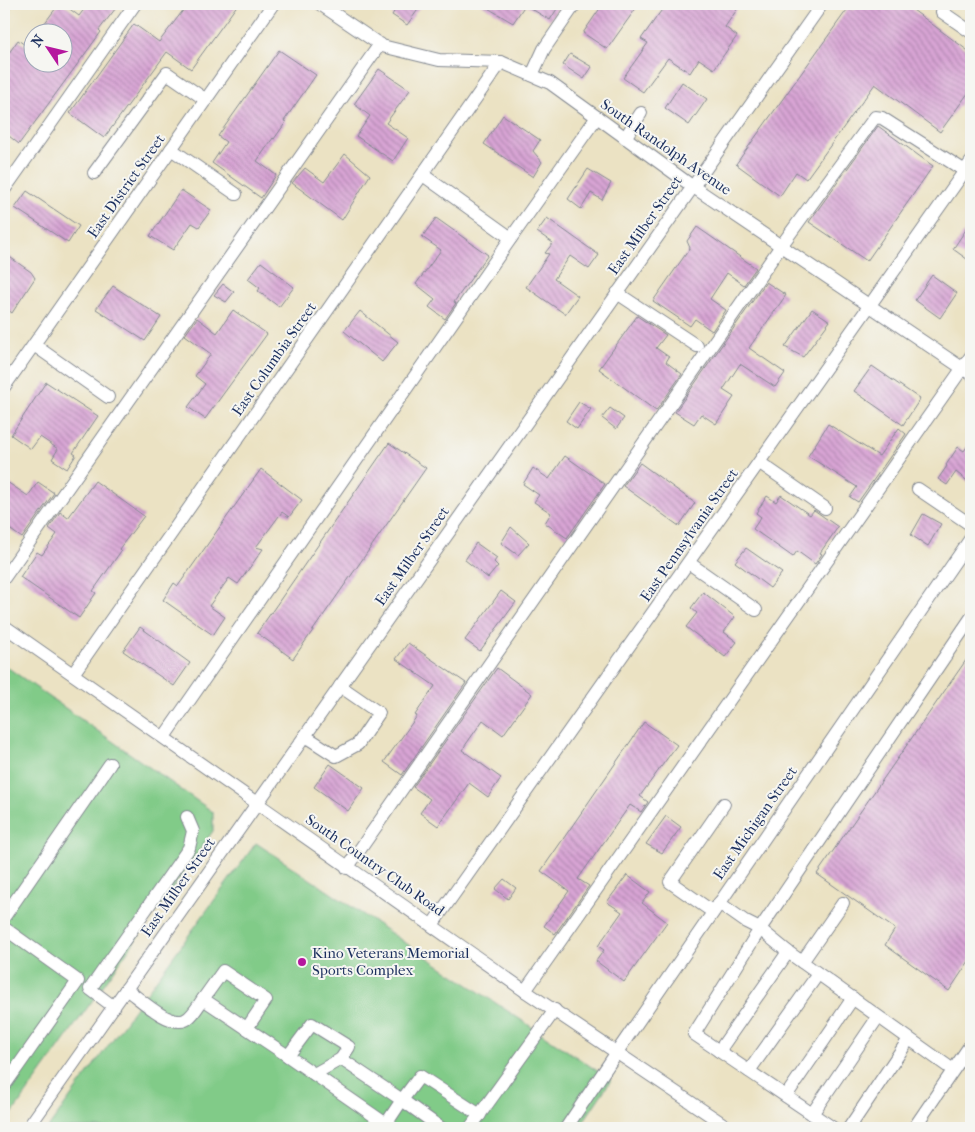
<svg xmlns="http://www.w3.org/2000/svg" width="975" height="1132" font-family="'IM FELL French Canon',serif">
  <defs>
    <pattern id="building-back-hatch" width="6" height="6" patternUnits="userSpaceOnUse" patternTransform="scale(1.25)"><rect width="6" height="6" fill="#d8a4d4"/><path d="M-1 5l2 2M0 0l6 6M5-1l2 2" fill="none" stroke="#ae86af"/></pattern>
  </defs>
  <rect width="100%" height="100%" fill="#f6f6f2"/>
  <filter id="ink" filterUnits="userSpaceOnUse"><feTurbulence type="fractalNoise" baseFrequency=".02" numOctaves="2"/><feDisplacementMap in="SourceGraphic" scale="10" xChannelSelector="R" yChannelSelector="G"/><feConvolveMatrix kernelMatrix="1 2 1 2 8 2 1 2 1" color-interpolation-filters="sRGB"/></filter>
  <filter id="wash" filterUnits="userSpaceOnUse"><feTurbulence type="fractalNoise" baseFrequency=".0096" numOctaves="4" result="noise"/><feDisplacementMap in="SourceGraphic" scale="20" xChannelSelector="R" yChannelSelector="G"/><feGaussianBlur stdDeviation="1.12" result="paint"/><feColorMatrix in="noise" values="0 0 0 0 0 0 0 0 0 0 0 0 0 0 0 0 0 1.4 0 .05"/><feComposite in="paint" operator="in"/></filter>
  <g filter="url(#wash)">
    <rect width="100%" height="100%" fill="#ebe2c3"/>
    <!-- grass -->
    <g fill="#81cb88" stroke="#4e7d73">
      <polygon points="4,665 213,812 213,831 4,1125"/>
      <polygon points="256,843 611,1080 579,1128 48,1128"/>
    </g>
    <g id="blocks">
      <!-- building -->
      <g fill="url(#building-back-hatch)">
        <polygon points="59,4 63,4 79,16 88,4 119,4 99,30 101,32 19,144 4,132 4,60 18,40 32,50 32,62 62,62 62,32 38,32"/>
        <polygon points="188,4 238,4 191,69 167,52 104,138 70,113 134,24 159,42"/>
        <polygon points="399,4 422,4 407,25 392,15"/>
        <polygon points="481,4 560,4 550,20 525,5 513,23"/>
        <polygon points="603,4 639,4 607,49 583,33"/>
        <polygon points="666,4 732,4 738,8 725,27 737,36 714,69 699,59 690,73 668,58 643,92 623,78 648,43 641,39"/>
        <polygon points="858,4 918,4 913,10 971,53 971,89 940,132 875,84 806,179 796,172 780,196 736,164 849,7 854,10"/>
        <polygon points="279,50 316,75 284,121 286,122 274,139 273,138 257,161 276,175 261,198 212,163 226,142 218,136"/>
        <polygon points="570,54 592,67 584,79 563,65"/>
        <polygon points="379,69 410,90 386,123 408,138 393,161 356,136 370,116 354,104"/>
        <polygon points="682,82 707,99 689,125 665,108"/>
        <polygon points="503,115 540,140 533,151 542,162 533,177 484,144"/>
        <polygon points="878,126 933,166 867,261 809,222"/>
        <polygon points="345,154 370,175 342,220 292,183 305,168 324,182"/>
        <polygon points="588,169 611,183 602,200 591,193 581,209 568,199"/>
        <polygon points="181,190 211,210 199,227 192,223 173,250 150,236"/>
        <polygon points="27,191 79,226 68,243 15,208"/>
        <polygon points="436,218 488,255 454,302 456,303 445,319 429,307 435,299 416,284 441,250 422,237"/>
        <polygon points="547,218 599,255 589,269 570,256 554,279 578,296 565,314 526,287 549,254 545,253 553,243 537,232"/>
        <polygon points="971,222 971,262 953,249"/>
        <polygon points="697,227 756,268 744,285 727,273 710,299 726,310 712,331 695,319 690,326 653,301 690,248 687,241"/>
        <polygon points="4,253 31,272 35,278 12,313 4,307"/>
        <polygon points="261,262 294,287 279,307 258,291 260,288 248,279"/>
        <polygon points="932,275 957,293 940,318 915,300"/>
        <polygon points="766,282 786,295 749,348 785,373 775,387 740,364 723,390 734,397 716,424 701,414 694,424 675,412"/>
        <polygon points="223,284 234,292 226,302 214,295"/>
        <polygon points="113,286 161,317 145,341 96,309"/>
        <polygon points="812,309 830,321 803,357 785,347"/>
        <polygon points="233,310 267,334 205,419 188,407 205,384 195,376 211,354 185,335 197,318 217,333"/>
        <polygon points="360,311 398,342 382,362 344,331"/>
        <polygon points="637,316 666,335 656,348 669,357 666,362 682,374 656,411 599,369"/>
        <polygon points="872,366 920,399 903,425 854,391"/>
        <polygon points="46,382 98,416 73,453 76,455 67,469 52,459 58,449 40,437 31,449 11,435"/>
        <polygon points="579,402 591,409 577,429 566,421"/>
        <polygon points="610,408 624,418 616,429 602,418"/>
        <polygon points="828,424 879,456 899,428 906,434 858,502 850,497 857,487 808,456"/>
        <polygon points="971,441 971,484 956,472 947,485 938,479 947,466 946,465 958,447 964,451"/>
        <polygon points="389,443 426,468 293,659 257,633"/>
        <polygon points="565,456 605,484 567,538 545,523 551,513 534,502 539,495 523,484 533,468 549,479"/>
        <polygon points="640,463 695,503 679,526 623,486"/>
        <polygon points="261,469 302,500 289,517 282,512 256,547 263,549 238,584 229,578 209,606 225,617 213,635 163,600 174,583 178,586"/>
        <polygon points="4,480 28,496 38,482 54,493 22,538 4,525"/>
        <polygon points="95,481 144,516 119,549 121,551 93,591 96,593 79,618 20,577 37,552 42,555 57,534 49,528 60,512 68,518"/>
        <polygon points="781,495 810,515 814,510 838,527 820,553 822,554 815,564 797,551 793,557 753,529 761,517 756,513 767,496 776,502"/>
        <polygon points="923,514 941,524 928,546 911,535"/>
        <polygon points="511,527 529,543 518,555 501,543"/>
        <polygon points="476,543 497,558 494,562 498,566 488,578 465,560"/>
        <polygon points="746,548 782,573 770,588 735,562"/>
        <polygon points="501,591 516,602 480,651 465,640"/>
        <polygon points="703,592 735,617 724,632 737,642 725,657 686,627 697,613 691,608"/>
        <polygon points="140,627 190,663 174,686 123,651"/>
        <polygon points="408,643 466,683 402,775 384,762 417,716 415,715 435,686 396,659"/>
        <polygon points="971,653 971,958 949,991 885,945 895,929 817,874"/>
        <polygon points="497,668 532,694 503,735 483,720 462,750 501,778 488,797 469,783 438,826 420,813 430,799 413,787"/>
        <polygon points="644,722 677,745 640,796 648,802 641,812 630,805 578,879 589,886 555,934 544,926 569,891 541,871"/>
        <polygon points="330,764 364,788 348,811 314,787"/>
        <polygon points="666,816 681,827 662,853 646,844"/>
        <polygon points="627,875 650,892 642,903 667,922 624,982 596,961 604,950 598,946 622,912 607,902"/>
        <polygon points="504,879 516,888 508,899 495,889"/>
      </g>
    </g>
  </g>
  <g filter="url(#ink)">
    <use href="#blocks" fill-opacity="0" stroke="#838890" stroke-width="1"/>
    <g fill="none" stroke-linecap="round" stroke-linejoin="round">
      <!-- minor casing -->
      <g stroke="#838890" stroke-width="14">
        <g id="minor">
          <polyline points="320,4 382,46 439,60 501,62 550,83 692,186 971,374"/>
          <polyline points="4,5 5,4"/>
          <polyline points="942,12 971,32"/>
          <polyline points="532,75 544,49 575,4"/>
          <polyline points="625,138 641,113"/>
          <polyline points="171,149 236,194"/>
          <polyline points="94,173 167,73 206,100"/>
          <polyline points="423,175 511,238"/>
          <polyline points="4,190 135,4"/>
          <polyline points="617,293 697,346"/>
          <polyline points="34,345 108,397"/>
          <polyline points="4,387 273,4"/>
          <polyline points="760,463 825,508"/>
          <polyline points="918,489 971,525"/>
          <polyline points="689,563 756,610"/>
          <polyline points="4,578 380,44"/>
          <polyline points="4,626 525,991 729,1128"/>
          <polyline points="73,674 501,62"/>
          <polyline points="305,736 336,756 358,744 379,713 340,686"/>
          <polyline points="164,737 511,238 597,117"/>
          <polyline points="347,868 781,246 875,117 882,118 965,171"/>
          <polyline points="719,903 746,922 760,929 788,952 953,1070"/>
          <polyline points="713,912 670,882 724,804"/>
          <polyline points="4,917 110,764"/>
          <polyline points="432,925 971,162"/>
          <polyline points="4,928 78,981 4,1086"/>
          <polyline points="802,962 843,903"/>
          <path d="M126 989C139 998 169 1027 185 1020 192 1017 198 1006 203 999L288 1056"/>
          <polyline points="525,991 971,356"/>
          <polyline points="203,999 223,971 266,1000 247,1028"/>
          <polyline points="114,1007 90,989 189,848 193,831 187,817"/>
          <polyline points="719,1051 788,952"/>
          <polyline points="749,1071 818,974"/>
          <polyline points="314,1074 341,1059"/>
          <polyline points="786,1096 853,998"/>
          <polyline points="812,1114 878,1017"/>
          <polyline points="386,1124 402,1100 341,1059 349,1047 312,1024 288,1056 386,1124 392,1128"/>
          <polyline points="28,1128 822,4"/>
          <polyline points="441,1128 402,1100 420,1076 480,1115"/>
          <polyline points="470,1128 555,1010"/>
          <polyline points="566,1128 617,1052 971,538"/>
          <polyline points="833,1128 694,1034 760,929 971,618"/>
          <polyline points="849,1128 909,1039"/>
          <polyline points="914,1128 971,1044"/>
        </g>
      </g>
      <!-- minor -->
      <use href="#minor" stroke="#fff" stroke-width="12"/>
    </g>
  </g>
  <!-- markers -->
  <circle fill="#b5179e" stroke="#f6f6f2" stroke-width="2" cx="302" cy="962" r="5"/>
  <g text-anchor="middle" stroke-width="4" stroke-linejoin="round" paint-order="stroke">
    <!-- street labels -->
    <g font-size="15" fill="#1b2f5e" stroke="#f6f6f2">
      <text transform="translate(666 147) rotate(35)" y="5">South Randolph Avenue</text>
      <text transform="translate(126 186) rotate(-55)" y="5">East District Street</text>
      <text transform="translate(645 225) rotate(-55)" y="5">East Milber Street</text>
      <text transform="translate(274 359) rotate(-55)" y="5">East Columbia Street</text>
      <text transform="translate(689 535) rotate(-55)" y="5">East Pennsylvania Street</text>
      <text transform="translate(412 556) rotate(-55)" y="5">East Milber Street</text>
      <text transform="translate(755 823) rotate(-55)" y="5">East Michigan Street</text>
      <text transform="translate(375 865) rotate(35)" y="5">South Country Club Road</text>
      <text transform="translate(178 887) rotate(-55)" y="5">East Milber Street</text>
    </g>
    <!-- poi labels -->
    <g font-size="15" fill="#1b2f5e" stroke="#f6f6f2" text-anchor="start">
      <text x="312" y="958">Kino Veterans Memorial<tspan x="312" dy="17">Sports Complex</tspan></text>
    </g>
  </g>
  <!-- margin -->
  <rect width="975" height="1132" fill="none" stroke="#f6f6f2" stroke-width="20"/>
  <!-- north arrow -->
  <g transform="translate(48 48) rotate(305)"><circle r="24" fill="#f6f6f2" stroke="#9ea6b7"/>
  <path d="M0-4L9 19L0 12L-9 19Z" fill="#b5179e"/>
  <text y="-8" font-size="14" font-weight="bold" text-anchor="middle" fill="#1b2f5e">N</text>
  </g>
</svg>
